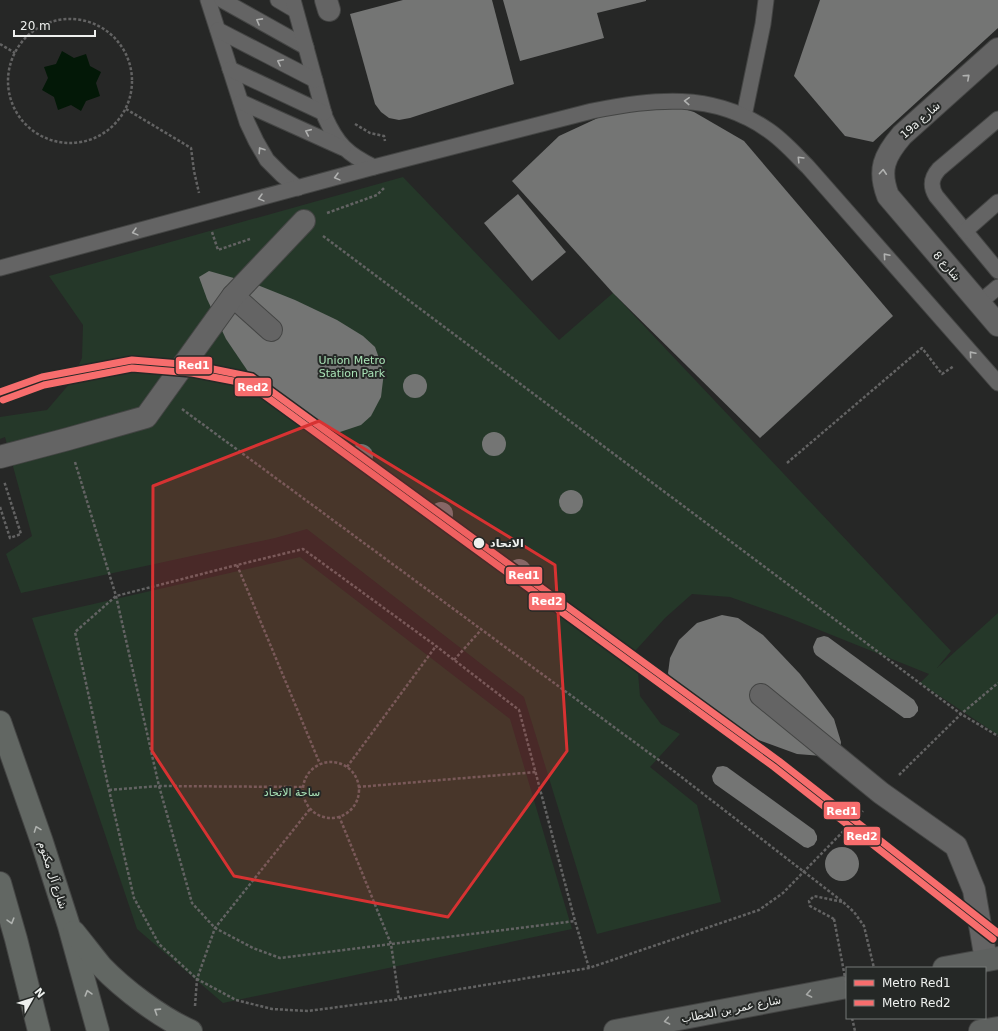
<svg xmlns="http://www.w3.org/2000/svg" width="998" height="1031" font-family="'DejaVu Sans','Noto Naskh Arabic',sans-serif">
  <rect width="100%" height="100%" fill="#262726"/>
  <!-- green -->
  <g fill="#253829">
    <polygon points="403,177 559,340 613,293 951,651 937,668 998,613 998,735 920,683 929,674 787,617 730,597 692,594 665,618 636,650 640,696 661,724 680,734 650,767 697,805 721,902 597,934 524,697 307,529 275,538 21,593 6,554 32,536 5,437 0,439 0,417 47,410 71,382 82,358 83,325 49,276"/>
    <polygon points="300,557 510,719 572,929 223,1003 137,929 32,618"/>
  </g>
  <!-- water -->
  <polygon fill="#031807" points="62,51 74,58 86,54 90,66 101,72 96,83 100,96 86,101 81,111 71,105 58,110 54,97 42,90 48,78 44,67 56,64"/>
  <!-- building -->
  <g fill="#747574">
    <polygon points="403,0 492,0 514,84 410,118 399,120 389,118 381,112 375,104 350,14"/>
    <polygon points="503,0 646,0 646,1 597,13 604,38 520,61"/>
    <polygon points="820,0 998,0 998,28 873,142 845,136 794,76"/>
    <polygon points="671,105 694,112 744,141 893,316 760,438 613,293 512,181 559,136 600,117 642,108"/>
    <polygon points="518,194 566,252 532,281 484,223"/>
    <polygon points="209,271 255,284 295,300 337,320 363,336 375,347 384,372 381,397 371,416 361,425 337,433 317,430 297,421 266,398 226,339 207,299 199,277"/>
    <circle cx="415" cy="386" r="12"/>
    <circle cx="494" cy="444" r="12"/>
    <circle cx="361" cy="456" r="12"/>
    <circle cx="571" cy="502" r="12"/>
    <circle cx="441" cy="514" r="12"/>
    <circle cx="519" cy="571" r="12"/>
    <polygon points="722,615 738,618 763,635 800,674 834,719 841,742 840,751 822,756 797,754 709,722 690,712 676,697 668,673 670,658 679,640 697,623"/>
    <polygon points="824,636 828,637 914,700 918,707 918,711 914,716 910,718 904,718 816,655 814,652 813,647 815,642 817,638"/>
    <polygon points="723,766 727,767 814,830 817,836 817,840 814,845 808,848 804,847 715,784 713,781 712,776 717,767"/>
    <circle cx="842" cy="864" r="17"/>
  </g>
  <g fill="none" stroke-linecap="round" stroke-linejoin="round">
    <!-- lane casing -->
    <g stroke="#444544" stroke-width="17">
      <g id="lane">
        <polyline points="208,0 247,122 256,141 267,160 282,175 298,188"/>
        <polyline points="222,0 306,47"/>
        <polyline points="278,0 295,10"/>
        <path d="M293 0 325 117C337 144 347 154 374 167"/>
        <polyline points="218,30 315,80"/>
        <polyline points="230,69 324,113"/>
        <polyline points="241,102 343,148"/>
        <polyline points="744,116 763,24 766,0"/>
        <path d="M998 119 939 169C931 178 930 186 936 196L998 271"/>
        <polyline points="965,231 998,202"/>
        <path d="M0 268 374 167 592 111C654 99 712 91 768 130 783 140 795 154 808 167L998 383"/>
        <polyline points="979,303 998,287"/>
      </g>
    </g>
    <!-- street casing -->
    <g stroke="#444544" stroke-width="24">
      <g id="street">
        <polyline points="326,0 329,10"/>
        <path d="M998 49 902 135C884 156 878 170 888 196L998 325"/>
        <polyline points="233,296 271,330"/>
        <polyline points="0,457 68,439 146,417 233,296 304,221"/>
        <polyline points="761,695 881,793 956,846 974,890 986,960"/>
      </g>
    </g>
    <!-- secondary casing -->
    <g stroke="#444544" stroke-width="24">
      <g id="secondary">
        <polyline points="944,968 998,958"/>
        <polyline points="615,1031 847,987"/>
        <polyline points="980,1031 998,1028"/>
      </g>
    </g>
    <!-- primary casing -->
    <g stroke="#444544" stroke-width="24">
      <g id="primary">
        <polyline points="0,722 42,842 69,926 98,1031"/>
        <polyline points="0,883 16,939 39,1031"/>
        <path d="M74 932C83 943 92 955 101 966 123 989 161 1018 191 1031"/>
      </g>
    </g>
    <!-- path -->
    <g stroke="#636363" stroke-width="2.5" stroke-dasharray="3 2" stroke-linecap="butt">
      <circle cx="70" cy="81" r="62"/>
      <polyline points="0,44 15,53"/>
      <polyline points="126,109 191,148 194,171 199,193"/>
      <polyline points="355,124 370,133 384,136 385,141"/>
      <polyline points="327,213 377,195 384,188"/>
      <polyline points="212,232 218,250 250,239"/>
      <polyline points="323,236 961,714 998,736"/>
      <polyline points="182,409 675,772 843,902 854,912 864,926 874,968"/>
      <polyline points="75,462 116,596 159,786 192,903 215,928 253,948 280,958 575,921"/>
      <polyline points="787,463 922,348 942,374 954,366"/>
      <polyline points="0,507 10,538 21,534 4,481"/>
      <polyline points="237,565 320,764"/>
      <polyline points="454,660 481,630"/>
      <circle cx="331" cy="790" r="28"/>
      <polyline points="347,767 436,646"/>
      <polyline points="899,775 961,714 998,683"/>
      <polyline points="358,787 536,772"/>
      <polyline points="109,790 159,786 303,787"/>
      <polyline points="339,816 391,944 399,999"/>
      <polyline points="834,919 810,906 809,901 814,896 843,902"/>
      <polyline points="589,968 575,921 519,710 436,646 303,549 237,565 116,596 75,632 109,790 134,898 159,944 197,979 236,1000 272,1009 308,1011 399,999 589,968 759,910 783,893 863,811"/>
      <polyline points="195,1006 197,979 215,928 310,809"/>
      <polyline points="852,1018 855,1031"/>
    </g>
    <!-- lane -->
    <use href="#lane" stroke="#646464" stroke-width="15"/>
    <!-- street -->
    <use href="#street" stroke="#646464" stroke-width="22"/>
    <!-- secondary -->
    <use href="#secondary" stroke="#5e615f" stroke-width="22"/>
    <!-- primary -->
    <use href="#primary" stroke="#626763" stroke-width="22"/>
    <!-- path-bridge -->
    <polyline stroke="#636363" stroke-width="2.5" stroke-dasharray="3 2" stroke-linecap="butt" points="834,919 847,988"/>
    <!-- metro-1 casing -->
    <g stroke="#252826" stroke-width="10">
      <polyline id="metro-1" points="0,392 42,377 132,360 193,365 252,377 779,761 998,933"/>
    </g>
    <!-- metro-2 casing -->
    <g stroke="#252826" stroke-width="10">
      <polyline id="metro-2" points="3,400 44,385 132,368 192,373 249,384 774,767 993,939"/>
    </g>
    <!-- metro-1 -->
    <use href="#metro-1" stroke="#f76d6d" stroke-width="7"/>
    <!-- metro-2 -->
    <use href="#metro-2" stroke="#f76d6d" stroke-width="7"/>
  </g>
  <!-- one-way arrows -->
  <defs><path id="oneway-chevron" d="M-2-3.5L2.5 0L-2 3.5" fill="none" stroke-width="1.6" stroke-linecap="round" stroke-linejoin="round"/></defs>
  <g stroke="#b0b1b0">
    <use href="#oneway-chevron" transform="translate(259 21) rotate(-151)"/>
    <use href="#oneway-chevron" transform="translate(280 62) rotate(-153)"/>
    <use href="#oneway-chevron" transform="translate(967 77) rotate(-42)"/>
    <use href="#oneway-chevron" transform="translate(687 101) rotate(-177)"/>
    <use href="#oneway-chevron" transform="translate(308 132) rotate(-156)"/>
    <use href="#oneway-chevron" transform="translate(261 150) rotate(-123)"/>
    <use href="#oneway-chevron" transform="translate(800 159) rotate(-134)"/>
    <use href="#oneway-chevron" transform="translate(883 172) rotate(-86)"/>
    <use href="#oneway-chevron" transform="translate(337 177) rotate(165)"/>
    <use href="#oneway-chevron" transform="translate(261 198) rotate(165)"/>
    <use href="#oneway-chevron" transform="translate(135 232) rotate(165)"/>
    <use href="#oneway-chevron" transform="translate(886 256) rotate(-131)"/>
    <use href="#oneway-chevron" transform="translate(972 354) rotate(-131)"/>
  </g>
  <g stroke="#afb2af">
    <use href="#oneway-chevron" transform="translate(37 829) rotate(-110)"/>
    <use href="#oneway-chevron" transform="translate(11 921) rotate(74)"/>
    <use href="#oneway-chevron" transform="translate(88 993) rotate(-106)"/>
    <use href="#oneway-chevron" transform="translate(157 1011) rotate(-147)"/>
  </g>
  <g stroke="#a6a8a6">
    <use href="#oneway-chevron" transform="translate(809 994) rotate(169)"/>
    <use href="#oneway-chevron" transform="translate(667 1021) rotate(169)"/>
  </g>
  <!-- marked area -->
  <path fill="#d73232" fill-opacity="0.2" stroke="#d73232" stroke-width="3" stroke-linejoin="round" d="M319 421 555 565 567 751 448 917 234 876 152 751 153 486Z"/>
  <!-- markers -->
  <circle fill="#eef0ee" stroke="#252826" stroke-width="1.5" cx="479" cy="543" r="6"/>
  <g text-anchor="middle" stroke-width="4" stroke-linejoin="round" paint-order="stroke">
    <!-- street labels -->
    <g font-size="11" fill="#eef0ee" stroke="#252826">
      <text transform="translate(920 120) rotate(-42)" y="4">19a شارع</text>
      <text transform="translate(947 266) rotate(49)" y="4">شارع 8</text>
      <text transform="translate(53 875) rotate(72)" y="4">شارع آل مكتوم</text>
      <text transform="translate(731 1009) rotate(-11)" y="4">شارع عمر بن الخطاب</text>
    </g>
    <!-- park labels -->
    <g font-size="11" fill="#a8e1b5" stroke="#252826">
      <text x="352" y="364">Union Metro<tspan x="352" dy="13">Station Park</tspan></text>
      <text x="292" y="796">ساحة الاتحاد</text>
    </g>
    <!-- stop labels -->
    <g font-size="11" font-weight="bold" fill="#eef0ee" stroke="#252826" text-anchor="start">
      <text x="490" y="547">الاتحاد</text>
    </g>
  </g>
  <g stroke="#252826" stroke-width="1.5">
    <rect x="175" y="356" width="38" height="19" rx="4" fill="#f76d6d"/>
    <rect x="234" y="377" width="38" height="20" rx="4" fill="#f76d6d"/>
    <rect x="505" y="566" width="38" height="19" rx="4" fill="#f76d6d"/>
    <rect x="528" y="592" width="38" height="19" rx="4" fill="#f76d6d"/>
    <rect x="823" y="801" width="38" height="19" rx="4" fill="#f76d6d"/>
    <rect x="843" y="826" width="38" height="20" rx="4" fill="#f76d6d"/>
  </g>
  <g font-size="11" text-anchor="middle" font-weight="bold" fill="#fff">
    <text x="194" y="369">Red1</text>
    <text x="253" y="391">Red2</text>
    <text x="524" y="579">Red1</text>
    <text x="547" y="605">Red2</text>
    <text x="842" y="815">Red1</text>
    <text x="862" y="840">Red2</text>
  </g>
  <!-- legend -->
  <rect x="846" y="967" width="140" height="52" fill="#252826" stroke="#757876"/>
  <rect x="854" y="980" width="20" height="6" fill="#f76d6d" stroke="#757876"/>
  <text x="882" y="987" font-size="12" fill="#eef0ee">Metro Red1</text>
  <rect x="854" y="1000" width="20" height="6" fill="#f76d6d" stroke="#757876"/>
  <text x="882" y="1007" font-size="12" fill="#eef0ee">Metro Red2</text>
  <!-- north arrow -->
  <g transform="translate(32 999) rotate(51)" stroke="#252826" stroke-width="3" paint-order="stroke">
  <path d="M0-3L7 15L0 10L-7 15Z" fill="#eef0ee"/>
  <text y="-6" font-size="11" font-weight="bold" text-anchor="middle" fill="#eef0ee">N</text>
  </g>
  <!-- scale -->
  <path d="M14 30v6h81v-6" fill="none" stroke="#eef0ee" stroke-width="2"/>
  <text x="20" y="30" font-size="12" fill="#eef0ee" stroke="#252826" stroke-width="3" paint-order="stroke">20 m</text>
</svg>
